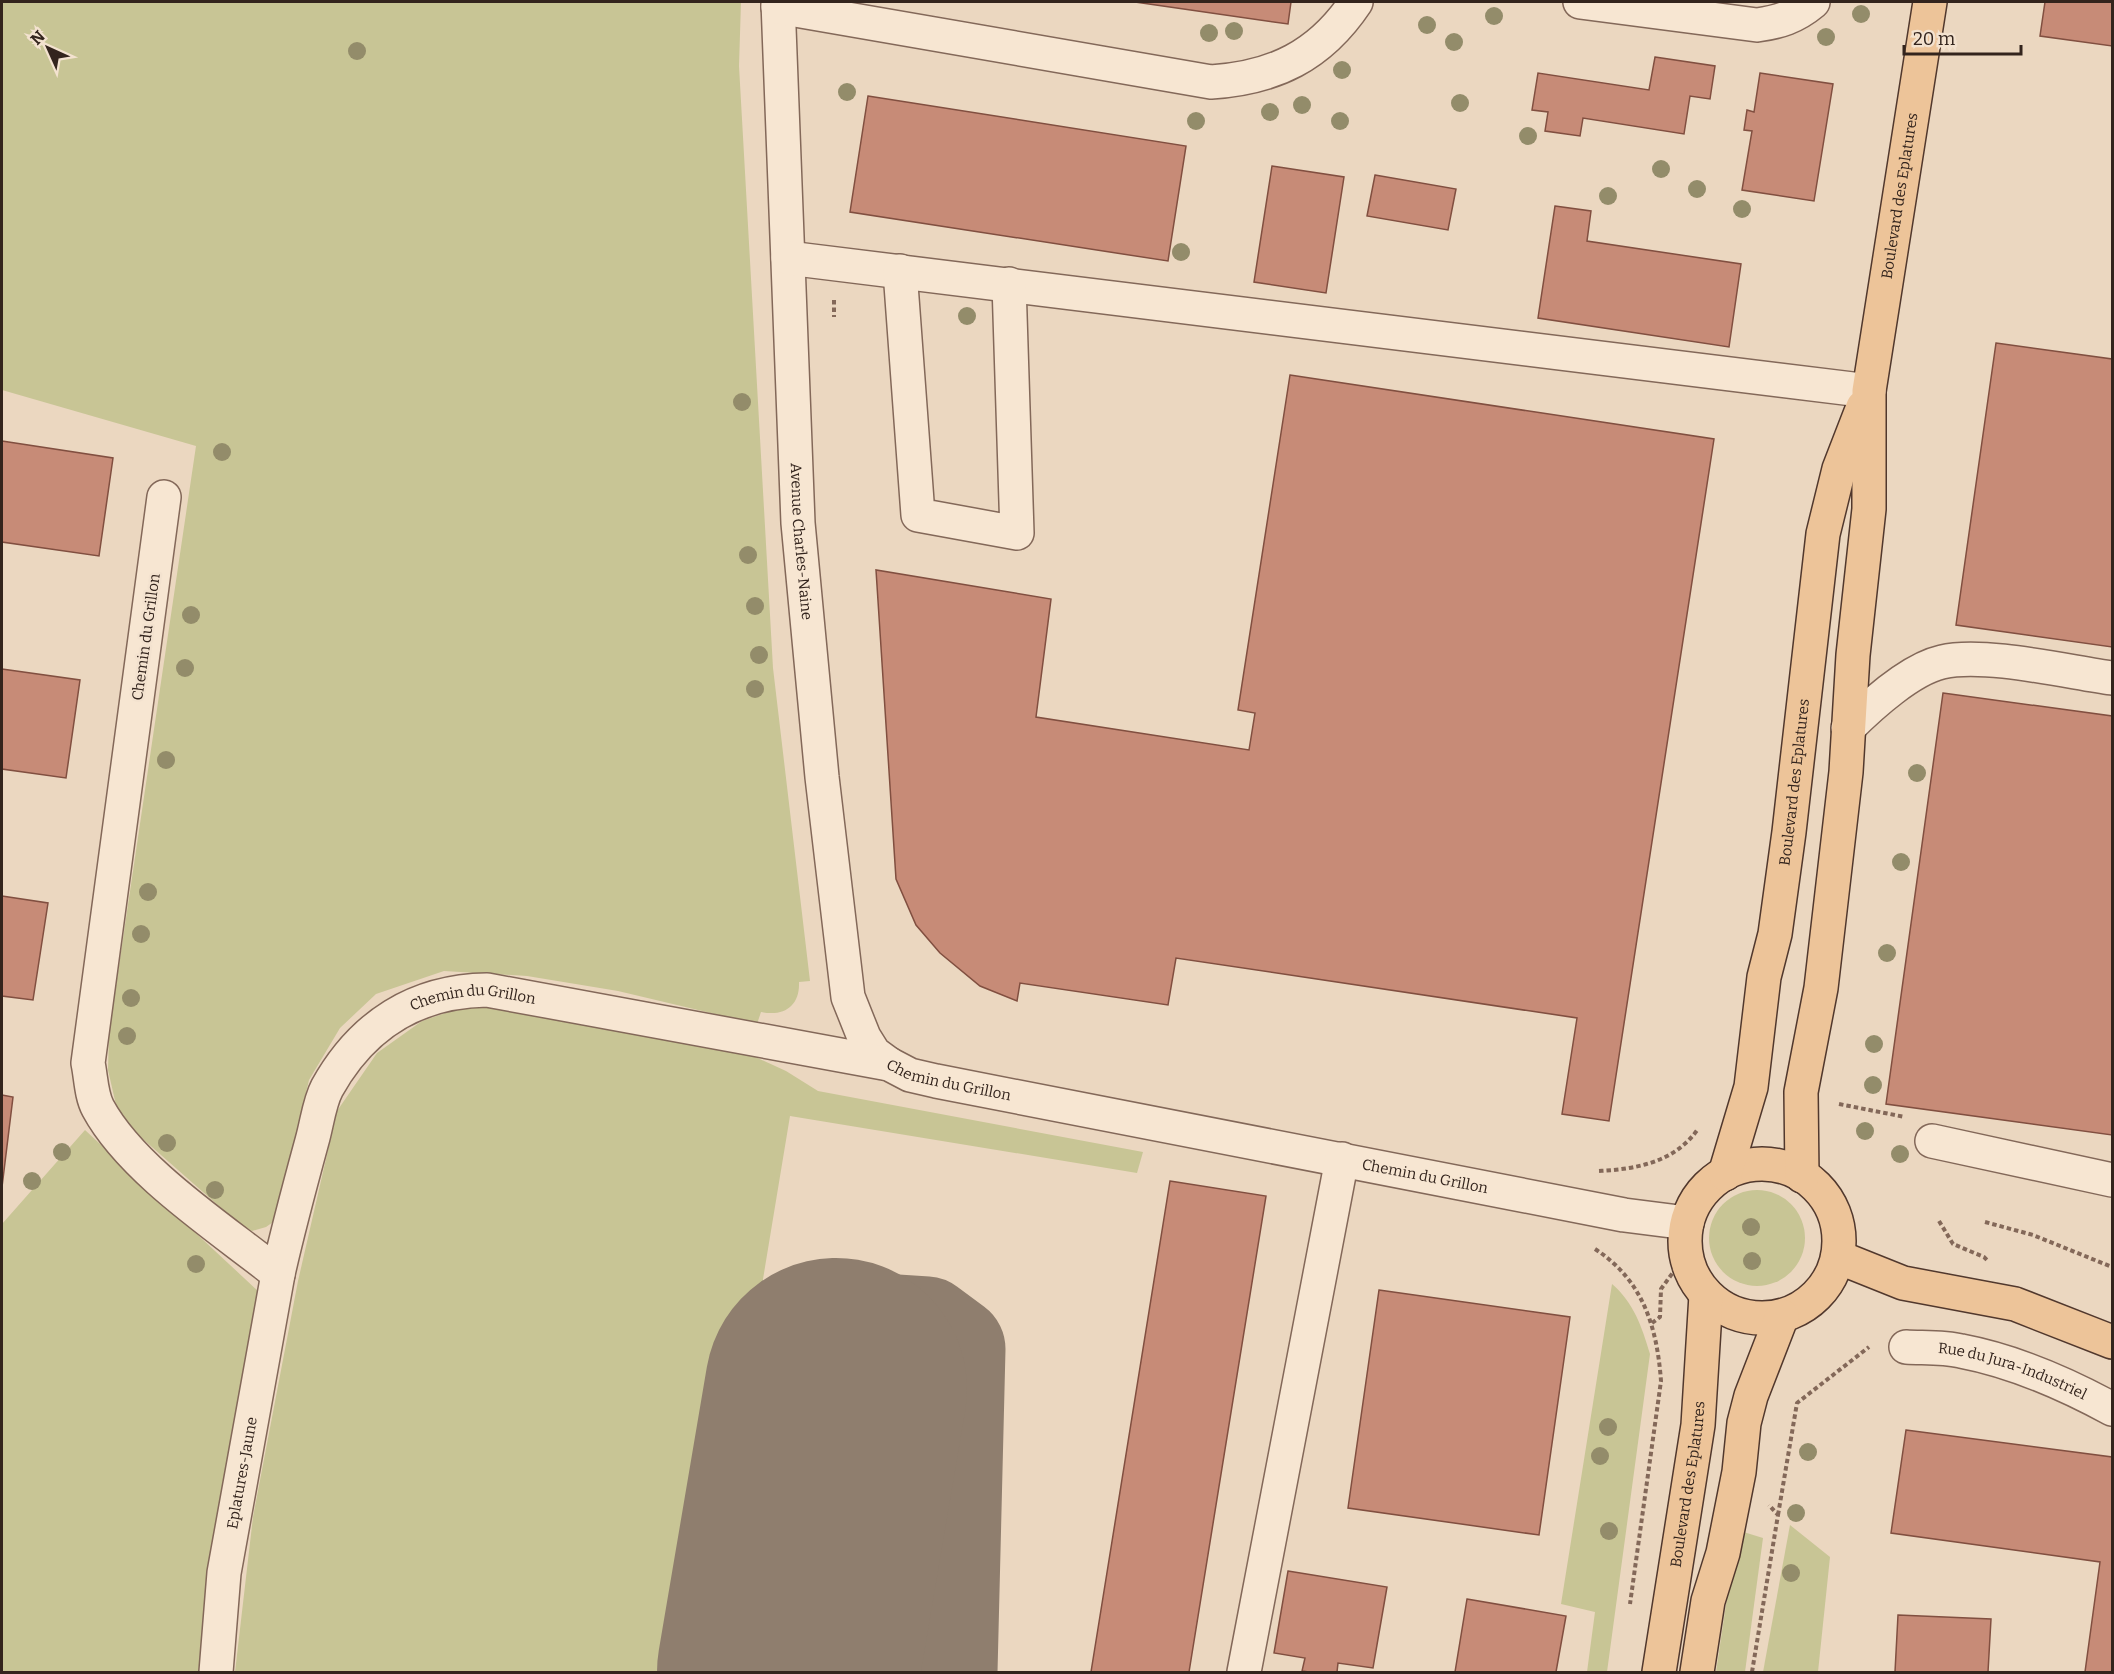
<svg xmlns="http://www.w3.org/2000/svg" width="2114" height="1674" font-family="Bitter,serif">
  <rect width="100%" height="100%" fill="#ebd7c0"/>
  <!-- green -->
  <g fill="#c8c595">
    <path d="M2 2H741L739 66 773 668 810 981 799 982C800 1005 785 1017 761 1012L757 1024 618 991 527 976 444 971 376 994 340 1028 309 1080 276 1220 266 1227 252 1231 237 1222 119 1118 108 1070 109 1033 196 446 2 390Z"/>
    <polygon points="475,1003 751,1055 786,1071 818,1091 1143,1152 1137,1173 790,1116 698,1672 235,1672 253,1517 298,1281 337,1111 377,1053 422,1021"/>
    <polygon points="85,1130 258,1291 222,1497 207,1672 2,1672 2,1224"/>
    <circle cx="1757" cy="1238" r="48"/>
    <path d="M1612 1284C1634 1303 1642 1327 1650 1354L1607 1672H1587L1595 1612 1561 1604Z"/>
    <polygon points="1790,1525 1830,1557 1818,1672 1763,1672"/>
    <polygon points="1737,1530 1763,1538 1745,1672 1716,1672"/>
  </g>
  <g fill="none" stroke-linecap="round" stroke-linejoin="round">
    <!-- taxiway -->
    <polyline stroke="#8f7e6e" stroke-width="105" points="836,1389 865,1325 926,1329 953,1349 945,1672"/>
    <!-- runway -->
    <polyline stroke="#8f7e6e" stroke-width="262" points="788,1672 836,1389"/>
  </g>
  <!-- building -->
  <g fill="#c78b77" stroke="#814f40" stroke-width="1.5">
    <polygon points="1135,2 1291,2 1288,24"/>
    <polygon points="2045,2 2112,2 2112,46 2040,36"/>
    <polygon points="1655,57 1715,66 1710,99 1690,96 1684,134 1583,118 1580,136 1545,131 1548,112 1532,110 1538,73 1649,90"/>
    <polygon points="1760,73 1833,84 1814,201 1742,190 1752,131 1744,130 1747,110 1754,112"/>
    <polygon points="868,96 1186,146 1168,261 850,212"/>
    <polygon points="1272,166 1344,177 1326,293 1254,282"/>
    <polygon points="1375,175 1456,189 1448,230 1367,216"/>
    <polygon points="1555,206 1591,211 1587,241 1741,264 1729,347 1538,318"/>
    <polygon points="1996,343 2112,359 2112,647 1956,625"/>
    <polygon points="1290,375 1714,439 1609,1121 1562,1114 1577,1018 1176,958 1168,1005 1020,983 1017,1001 980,986 940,953 916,925 896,879 876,570 1051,599 1036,717 1249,750 1255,713 1238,710"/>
    <polygon points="2,441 113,458 99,556 2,542"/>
    <polygon points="2,669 80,680 66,778 2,769"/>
    <polygon points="1943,693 2112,716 2112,1135 1886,1104"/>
    <polygon points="2,896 48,903 33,1000 2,996"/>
    <polygon points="2,1095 13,1097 2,1187"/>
    <polygon points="1170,1181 1266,1196 1189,1672 1091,1672"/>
    <polygon points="1379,1290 1570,1317 1539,1535 1348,1508"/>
    <polygon points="1906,1430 2112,1457 2112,1672 2085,1672 2100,1562 1891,1533"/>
    <polygon points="1288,1571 1387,1587 1373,1668 1338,1663 1337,1672 1309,1672 1302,1671 1305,1658 1274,1653"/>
    <polygon points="1467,1599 1566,1616 1556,1672 1455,1672"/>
    <polygon points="1898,1615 1991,1619 1988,1672 1895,1672"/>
  </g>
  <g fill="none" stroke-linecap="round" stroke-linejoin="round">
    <!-- minor casing -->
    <g stroke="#836859" stroke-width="36">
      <g id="minor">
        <path id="s1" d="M778 2 798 523 822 777 848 997 864 1037 874 1053 889 1064"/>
        <path d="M1580 2 1757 25C1779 22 1795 17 1813 2"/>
        <path d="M778 7 1211 82C1274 78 1320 56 1356 2"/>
        <polyline points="788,258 1869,391"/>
        <polyline points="900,271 918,515 1017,533 1009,284"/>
        <path id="s2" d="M164 497 88 1063C91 1077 91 1095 98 1108 132 1171 222 1229 278 1274 288 1229 300 1185 312 1141 317 1124 319 1103 327 1088 362 1025 416 991 487 990L889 1064 910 1075 936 1081 1624 1215 1687 1223"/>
        <path d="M1848 728C1871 705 1911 669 1942 662 1984 652 2068 672 2112 678"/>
        <polyline points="1932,1141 2112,1180"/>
        <path id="s3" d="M1906 1347C1924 1348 1944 1347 1961 1351 2014 1361 2066 1384 2112 1409"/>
        <path id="s4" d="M216 1672 224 1573 278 1274"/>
        <polyline points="1244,1672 1342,1159"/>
      </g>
    </g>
    <!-- major casing -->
    <g stroke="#51382d" stroke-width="36">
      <g id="major">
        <circle cx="1762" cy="1241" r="77"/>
        <path id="s5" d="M1725 1174 1751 1087 1764 977 1775 934 1789 832 1823 534 1839 469 1863 407"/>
        <path id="s6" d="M1802 1176 1801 1092 1821 988 1846 772 1853 655 1869 509V391L1930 2"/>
        <polyline points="1838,1257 1903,1283 2015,1304 2112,1342"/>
        <path id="s7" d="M1659 1672 1698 1425 1706 1295"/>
        <polyline points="1697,1672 1708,1601 1723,1553 1739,1472 1744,1423 1751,1396 1782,1316"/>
      </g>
    </g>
    <!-- path -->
    <g stroke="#836859" stroke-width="4" stroke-dasharray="4.5 3" stroke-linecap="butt">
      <polyline points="834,300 834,317"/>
      <polyline points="1839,1104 1905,1117"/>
      <path d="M1599 1171C1637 1169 1675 1162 1698 1129"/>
      <polyline points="1939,1221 1953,1244 1984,1257 1987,1260"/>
      <polyline points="1985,1222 2033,1235 2112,1267"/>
      <path d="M1595 1249C1643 1280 1657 1327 1661 1381L1630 1604"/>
      <polyline points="1652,1323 1660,1317 1661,1289 1682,1260"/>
      <polyline points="1778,1515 1797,1403 1869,1347"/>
      <polyline points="1752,1672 1778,1515 1769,1505"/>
    </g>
    <!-- minor -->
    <use href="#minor" stroke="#f7e6d2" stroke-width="33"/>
    <!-- major -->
    <use href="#major" stroke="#edc499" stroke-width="33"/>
  </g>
  <!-- trees -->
  <g fill="#938c6a">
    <circle cx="1861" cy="14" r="9"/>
    <circle cx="1494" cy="16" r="9"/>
    <circle cx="1427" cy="25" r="9"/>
    <circle cx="1234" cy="31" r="9"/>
    <circle cx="1209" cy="33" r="9"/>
    <circle cx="1826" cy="37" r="9"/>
    <circle cx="1454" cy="42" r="9"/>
    <circle cx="357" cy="51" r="9"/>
    <circle cx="1342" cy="70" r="9"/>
    <circle cx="847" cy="92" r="9"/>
    <circle cx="1460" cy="103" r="9"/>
    <circle cx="1302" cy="105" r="9"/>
    <circle cx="1270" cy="112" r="9"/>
    <circle cx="1196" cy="121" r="9"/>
    <circle cx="1340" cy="121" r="9"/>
    <circle cx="1528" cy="136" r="9"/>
    <circle cx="1661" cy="169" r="9"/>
    <circle cx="1697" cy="189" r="9"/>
    <circle cx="1608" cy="196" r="9"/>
    <circle cx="1742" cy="209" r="9"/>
    <circle cx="1181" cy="252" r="9"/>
    <circle cx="967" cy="316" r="9"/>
    <circle cx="742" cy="402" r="9"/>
    <circle cx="222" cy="452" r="9"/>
    <circle cx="748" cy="555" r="9"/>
    <circle cx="755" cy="606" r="9"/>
    <circle cx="191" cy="615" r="9"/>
    <circle cx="759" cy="655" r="9"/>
    <circle cx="185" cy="668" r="9"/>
    <circle cx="755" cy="689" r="9"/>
    <circle cx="166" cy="760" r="9"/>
    <circle cx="1917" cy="773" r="9"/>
    <circle cx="1901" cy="862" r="9"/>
    <circle cx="148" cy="892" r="9"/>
    <circle cx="141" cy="934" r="9"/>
    <circle cx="1887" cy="953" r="9"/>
    <circle cx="131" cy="998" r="9"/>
    <circle cx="127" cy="1036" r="9"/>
    <circle cx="1874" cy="1044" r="9"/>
    <circle cx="1873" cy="1085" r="9"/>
    <circle cx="1865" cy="1131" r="9"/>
    <circle cx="167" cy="1143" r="9"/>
    <circle cx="62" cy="1152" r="9"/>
    <circle cx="1900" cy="1154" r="9"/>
    <circle cx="32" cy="1181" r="9"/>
    <circle cx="215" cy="1190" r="9"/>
    <circle cx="1751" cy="1227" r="9"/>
    <circle cx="1752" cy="1261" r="9"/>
    <circle cx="196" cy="1264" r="9"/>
    <circle cx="1608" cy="1427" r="9"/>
    <circle cx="1808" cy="1452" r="9"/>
    <circle cx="1600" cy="1456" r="9"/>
    <circle cx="1796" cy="1513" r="9"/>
    <circle cx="1609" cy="1531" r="9"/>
    <circle cx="1791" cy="1573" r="9"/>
  </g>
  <g text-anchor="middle" stroke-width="5" stroke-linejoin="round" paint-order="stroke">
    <!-- street labels -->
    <g font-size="15" fill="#33241d" stroke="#f3e2cf">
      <text dy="5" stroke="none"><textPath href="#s6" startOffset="987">Boulevard des Eplatures</textPath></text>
      <text dy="5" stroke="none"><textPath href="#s1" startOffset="540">Avenue Charles-Naine</textPath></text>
      <text transform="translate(146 637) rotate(-82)" y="5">Chemin du Grillon</text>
      <text dy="5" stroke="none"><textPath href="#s5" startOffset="399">Boulevard des Eplatures</textPath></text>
      <text dy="5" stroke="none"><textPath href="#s2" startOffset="1239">Chemin du Grillon</textPath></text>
      <text dy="5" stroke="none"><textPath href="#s2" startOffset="1725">Chemin du Grillon</textPath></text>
      <text dy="5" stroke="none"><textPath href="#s2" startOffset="2211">Chemin du Grillon</textPath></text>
      <text dy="5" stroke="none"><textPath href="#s3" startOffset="110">Rue du Jura-Industriel</textPath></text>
      <text dy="5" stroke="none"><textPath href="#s4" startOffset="201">Eplatures-Jaune</textPath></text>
      <text dy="5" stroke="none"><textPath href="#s7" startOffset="190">Boulevard des Eplatures</textPath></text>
    </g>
  </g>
  <!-- border -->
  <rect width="2114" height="1674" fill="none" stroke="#33241d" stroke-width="6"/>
  <!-- north arrow -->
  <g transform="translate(48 48) rotate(315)" stroke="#f3e2cf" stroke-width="4.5" paint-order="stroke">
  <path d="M0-4.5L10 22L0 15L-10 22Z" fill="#33241d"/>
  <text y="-9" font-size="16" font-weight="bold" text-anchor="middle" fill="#33241d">N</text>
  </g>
  <!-- scale -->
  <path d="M1904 45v9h117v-9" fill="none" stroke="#33241d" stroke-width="3"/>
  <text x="1913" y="45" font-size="18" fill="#33241d" stroke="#f3e2cf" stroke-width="4.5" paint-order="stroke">20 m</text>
</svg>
